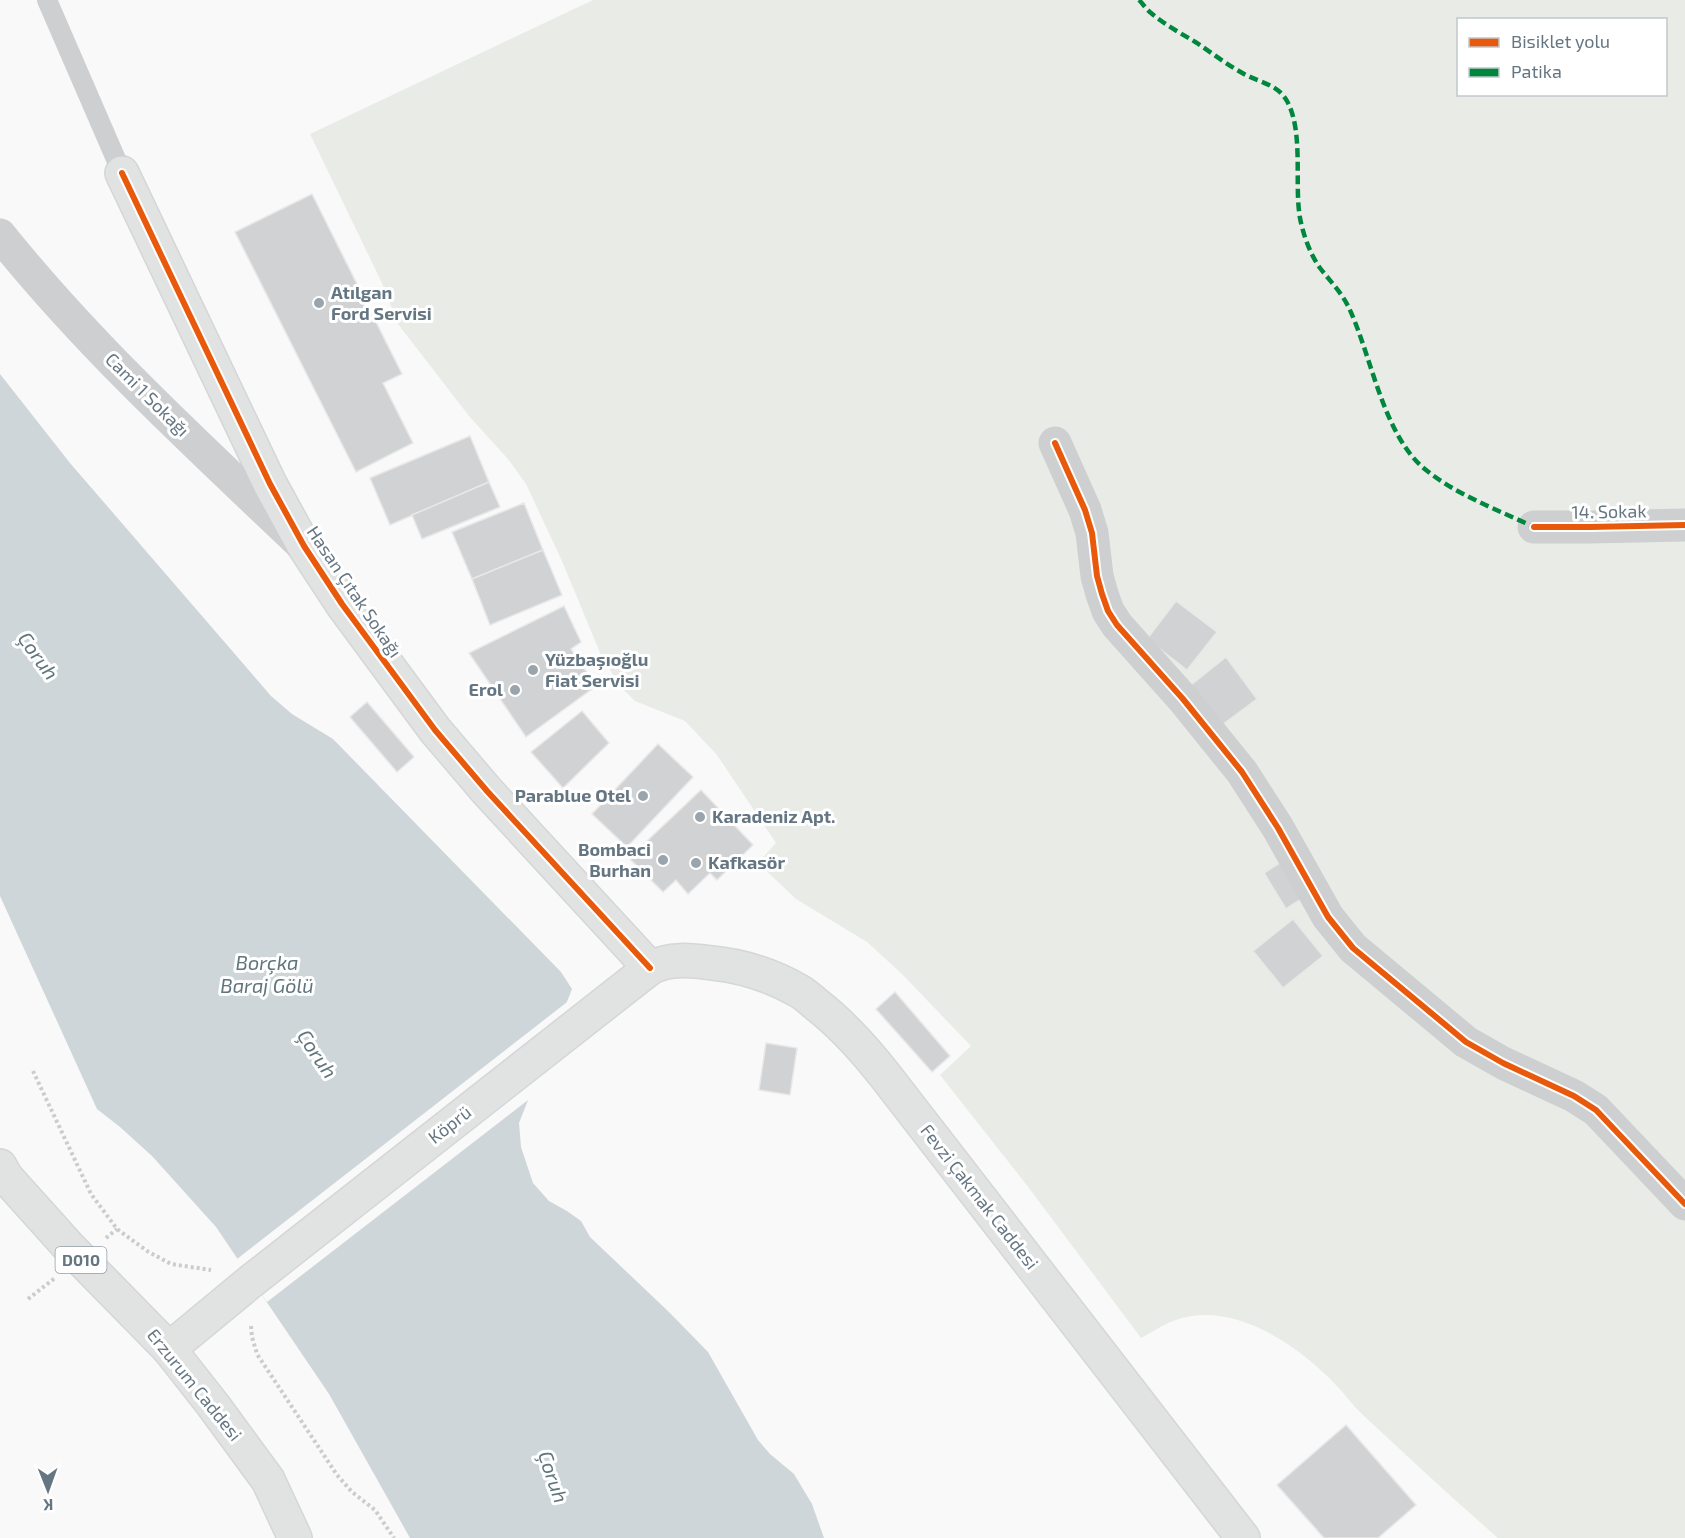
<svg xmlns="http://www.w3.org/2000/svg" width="1685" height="1538" font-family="'Exo 2',sans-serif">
  <rect width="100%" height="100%" fill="#f9f9f9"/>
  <!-- green -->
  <path fill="#e8ebe6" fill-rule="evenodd" d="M593 0H1685V1538H1498C1452 1498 1407 1456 1363 1415 1351 1404 1343 1391 1332 1381 1294 1342 1229 1299 1173 1321 1162 1325 1151 1333 1141 1338L1029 1188 940 1075 971 1046 901 973 867 942 796 899 758 863 776 843 717 755 685 721 635 701 620 686 601 655 562 561 526 484 508 459 469 416 398 324 382 283 310 134ZM1458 20H1666V94H1458Z"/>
  <!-- water -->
  <polygon fill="#ced6d9" points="0,374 70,463 271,696 292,714 333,739 561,972 572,989 519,1123 521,1147 533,1183 549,1201 567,1211 581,1221 590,1237 670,1313 708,1352 758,1440 770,1454 794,1474 812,1504 824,1538 410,1538 329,1394 216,1227 152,1156 120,1127 97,1109 0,896"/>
  <!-- pier -->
  <polygon fill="#f9f9f9" points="571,999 532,1097 267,1302 237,1259"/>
  <!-- building -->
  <g fill="#d0d2d3" stroke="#e8e8e8" stroke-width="1.5">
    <polygon points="312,194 402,374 383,383 413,443 356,472 235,232"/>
    <polygon points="470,436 489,482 390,525 370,478"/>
    <polygon points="489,482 500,507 422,539 412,515"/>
    <polygon points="524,503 543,550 472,579 452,532"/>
    <polygon points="543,550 562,595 490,625 472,579"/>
    <polygon points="1176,601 1217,632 1187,670 1147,639"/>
    <polygon points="564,606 581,642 571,649 596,686 526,737 469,653"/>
    <polygon points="1226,657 1257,699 1222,725 1191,685"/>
    <polygon points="367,702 414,757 397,772 350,717"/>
    <polygon points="582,711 609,743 563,788 531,752"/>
    <polygon points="658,744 693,777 627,847 592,814"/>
    <polygon points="701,790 753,845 717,880 710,873 688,894 676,880 663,892 629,858"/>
    <polygon points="1281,862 1303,898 1286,909 1264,873"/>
    <polygon points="1293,919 1323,956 1283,988 1253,951"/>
    <polygon points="895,992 950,1056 932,1072 876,1009"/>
    <polygon points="766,1043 797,1048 790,1095 759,1090"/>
    <polygon points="1346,1425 1416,1505 1378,1538 1324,1538 1277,1485"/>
  </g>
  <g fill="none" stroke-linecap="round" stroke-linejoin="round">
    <!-- secondary casing -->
    <g stroke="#d5d6d7" stroke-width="36">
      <g id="secondary">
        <polyline points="122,173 270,484 304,546 342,604 435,730 487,791 650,968"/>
        <path d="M169 1349 250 1282 650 968C670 958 690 960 712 963 742 966 773 976 799 991 806 995 811 1000 817 1005 844 1026 866 1051 887 1078L1243 1538"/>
      </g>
    </g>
    <!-- primary casing -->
    <g stroke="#d5d6d7" stroke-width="36">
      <polyline id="primary" points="0,1166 6,1177 68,1246 169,1349 213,1405 268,1480 295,1538"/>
    </g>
    <!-- path -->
    <g stroke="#cbcccd" stroke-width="4" stroke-dasharray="3 3" stroke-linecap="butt">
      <polyline points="33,1071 91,1194 117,1229 147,1251 171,1264 211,1270"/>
      <polyline points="106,1238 117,1229"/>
      <polyline points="28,1299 55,1278"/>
      <polyline points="251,1326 252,1337 257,1354 337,1475 352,1492 375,1510 394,1538"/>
    </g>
    <!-- lane -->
    <polyline stroke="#cecfd0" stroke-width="20" points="47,0 122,173"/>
    <!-- street -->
    <g stroke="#cecfd0" stroke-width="33">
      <path d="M0 235C89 346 195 443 298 541"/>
      <polyline points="1055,443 1085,510 1092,533 1097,576 1102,594 1108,611 1117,625 1183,699 1242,772 1278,828 1328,917 1353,948 1466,1042 1503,1063 1574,1096 1596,1110 1685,1204"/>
      <polyline points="1534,527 1590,527 1685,525"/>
    </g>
    <!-- secondary -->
    <use href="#secondary" stroke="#e1e2e2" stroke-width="33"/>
    <!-- primary -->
    <use href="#primary" stroke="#e1e2e2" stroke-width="33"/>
    <!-- quiet -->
    <path stroke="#00873e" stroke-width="4.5" stroke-dasharray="9 4.5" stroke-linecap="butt" d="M1139 0C1143 4 1147 10 1151 13 1165 25 1182 34 1197 43 1213 54 1229 66 1246 75 1262 83 1278 85 1287 101 1304 132 1294 184 1300 218 1303 234 1310 254 1320 268 1330 281 1342 293 1349 308 1372 357 1383 436 1426 470 1457 495 1498 510 1534 527"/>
    <!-- cycleway casing -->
    <g stroke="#fff" stroke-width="10">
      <g id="cycleway">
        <polyline points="122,173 270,484 304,546 342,604 435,730 487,791 650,968"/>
        <polyline points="1055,443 1085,510 1092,533 1097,576 1102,594 1108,611 1117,625 1183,699 1242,772 1278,828 1328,917 1353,948 1466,1042 1503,1063 1574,1096 1596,1110 1685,1204"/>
        <polyline points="1534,527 1590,527 1685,525"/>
      </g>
    </g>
    <!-- cycleway -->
    <use href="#cycleway" stroke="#e8590c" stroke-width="6"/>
  </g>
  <!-- markers -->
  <g fill="#99a4ac" stroke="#fff" stroke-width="2">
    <circle cx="319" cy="303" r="6"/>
    <circle cx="533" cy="670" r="6"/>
    <circle cx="515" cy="690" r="6"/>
    <circle cx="643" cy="796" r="6"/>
    <circle cx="700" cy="817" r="6"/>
    <circle cx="663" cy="860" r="6"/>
    <circle cx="696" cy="863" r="6"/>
  </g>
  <g text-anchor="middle" stroke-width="6" stroke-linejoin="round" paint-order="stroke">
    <!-- shield labels -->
    <rect fill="#fff" stroke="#939fa8" stroke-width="1.5" x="55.5" y="1247" width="51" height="26" rx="4.5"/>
    <g font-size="16" font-weight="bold" fill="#657683">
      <text x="81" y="1266">D010</text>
    </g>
    <!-- poi labels -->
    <g font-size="18" font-weight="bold" fill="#657683" stroke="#fff" text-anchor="start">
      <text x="331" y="299">Atılgan<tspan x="331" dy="21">Ford Servisi</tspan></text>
      <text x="545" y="666">Yüzbaşıoğlu<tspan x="545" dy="21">Fiat Servisi</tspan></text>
      <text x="503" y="696" text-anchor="end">Erol</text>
      <text x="631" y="802" text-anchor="end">Parablue Otel</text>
      <text x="712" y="823">Karadeniz Apt.</text>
      <text x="651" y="856" text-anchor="end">Bombaci<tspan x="651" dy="21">Burhan</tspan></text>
      <text x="708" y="869">Kafkasör</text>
    </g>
    <!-- street labels -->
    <g font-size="18" fill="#657683" stroke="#fff">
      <text transform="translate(147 395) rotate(45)" y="6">Cami 1 Sokağı</text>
      <text transform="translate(1609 512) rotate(-1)" y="6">14. Sokak</text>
      <text transform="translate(354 592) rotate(56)" y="6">Hasan Çıtak Sokağı</text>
      <text transform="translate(450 1125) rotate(-38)" y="6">Köprü</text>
      <text transform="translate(979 1197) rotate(52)" y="6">Fevzi Çakmak Caddesi</text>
      <text transform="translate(194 1385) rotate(51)" y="6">Erzurum Caddesi</text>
    </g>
    <!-- water labels -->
    <g font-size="20" font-style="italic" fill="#60757c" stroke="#fff">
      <text transform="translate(38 656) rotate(54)" y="7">Çoruh</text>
      <text x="267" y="970">Borçka<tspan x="267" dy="23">Baraj Gölü</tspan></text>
      <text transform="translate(317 1054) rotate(56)" y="7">Çoruh</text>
      <text transform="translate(553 1477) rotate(71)" y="7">Çoruh</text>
    </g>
  </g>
  <!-- legend -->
  <rect x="1457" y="18" width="210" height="78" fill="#ffffff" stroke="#c1c8cd" stroke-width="1.5"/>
  <rect x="1469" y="38" width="30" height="9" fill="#e8590c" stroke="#c1c8cd" stroke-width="1.5"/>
  <text x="1511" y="48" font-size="18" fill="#657683">Bisiklet yolu</text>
  <rect x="1469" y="68" width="30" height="9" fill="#00873e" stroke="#c1c8cd" stroke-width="1.5"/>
  <text x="1511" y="78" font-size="18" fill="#657683">Patika</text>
  <!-- north arrow -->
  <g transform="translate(48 1490) rotate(179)" stroke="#ffffff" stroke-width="4.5" paint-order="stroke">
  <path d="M0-4.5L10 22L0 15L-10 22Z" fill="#657683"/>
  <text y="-9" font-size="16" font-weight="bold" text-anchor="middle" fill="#657683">K</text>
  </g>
</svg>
